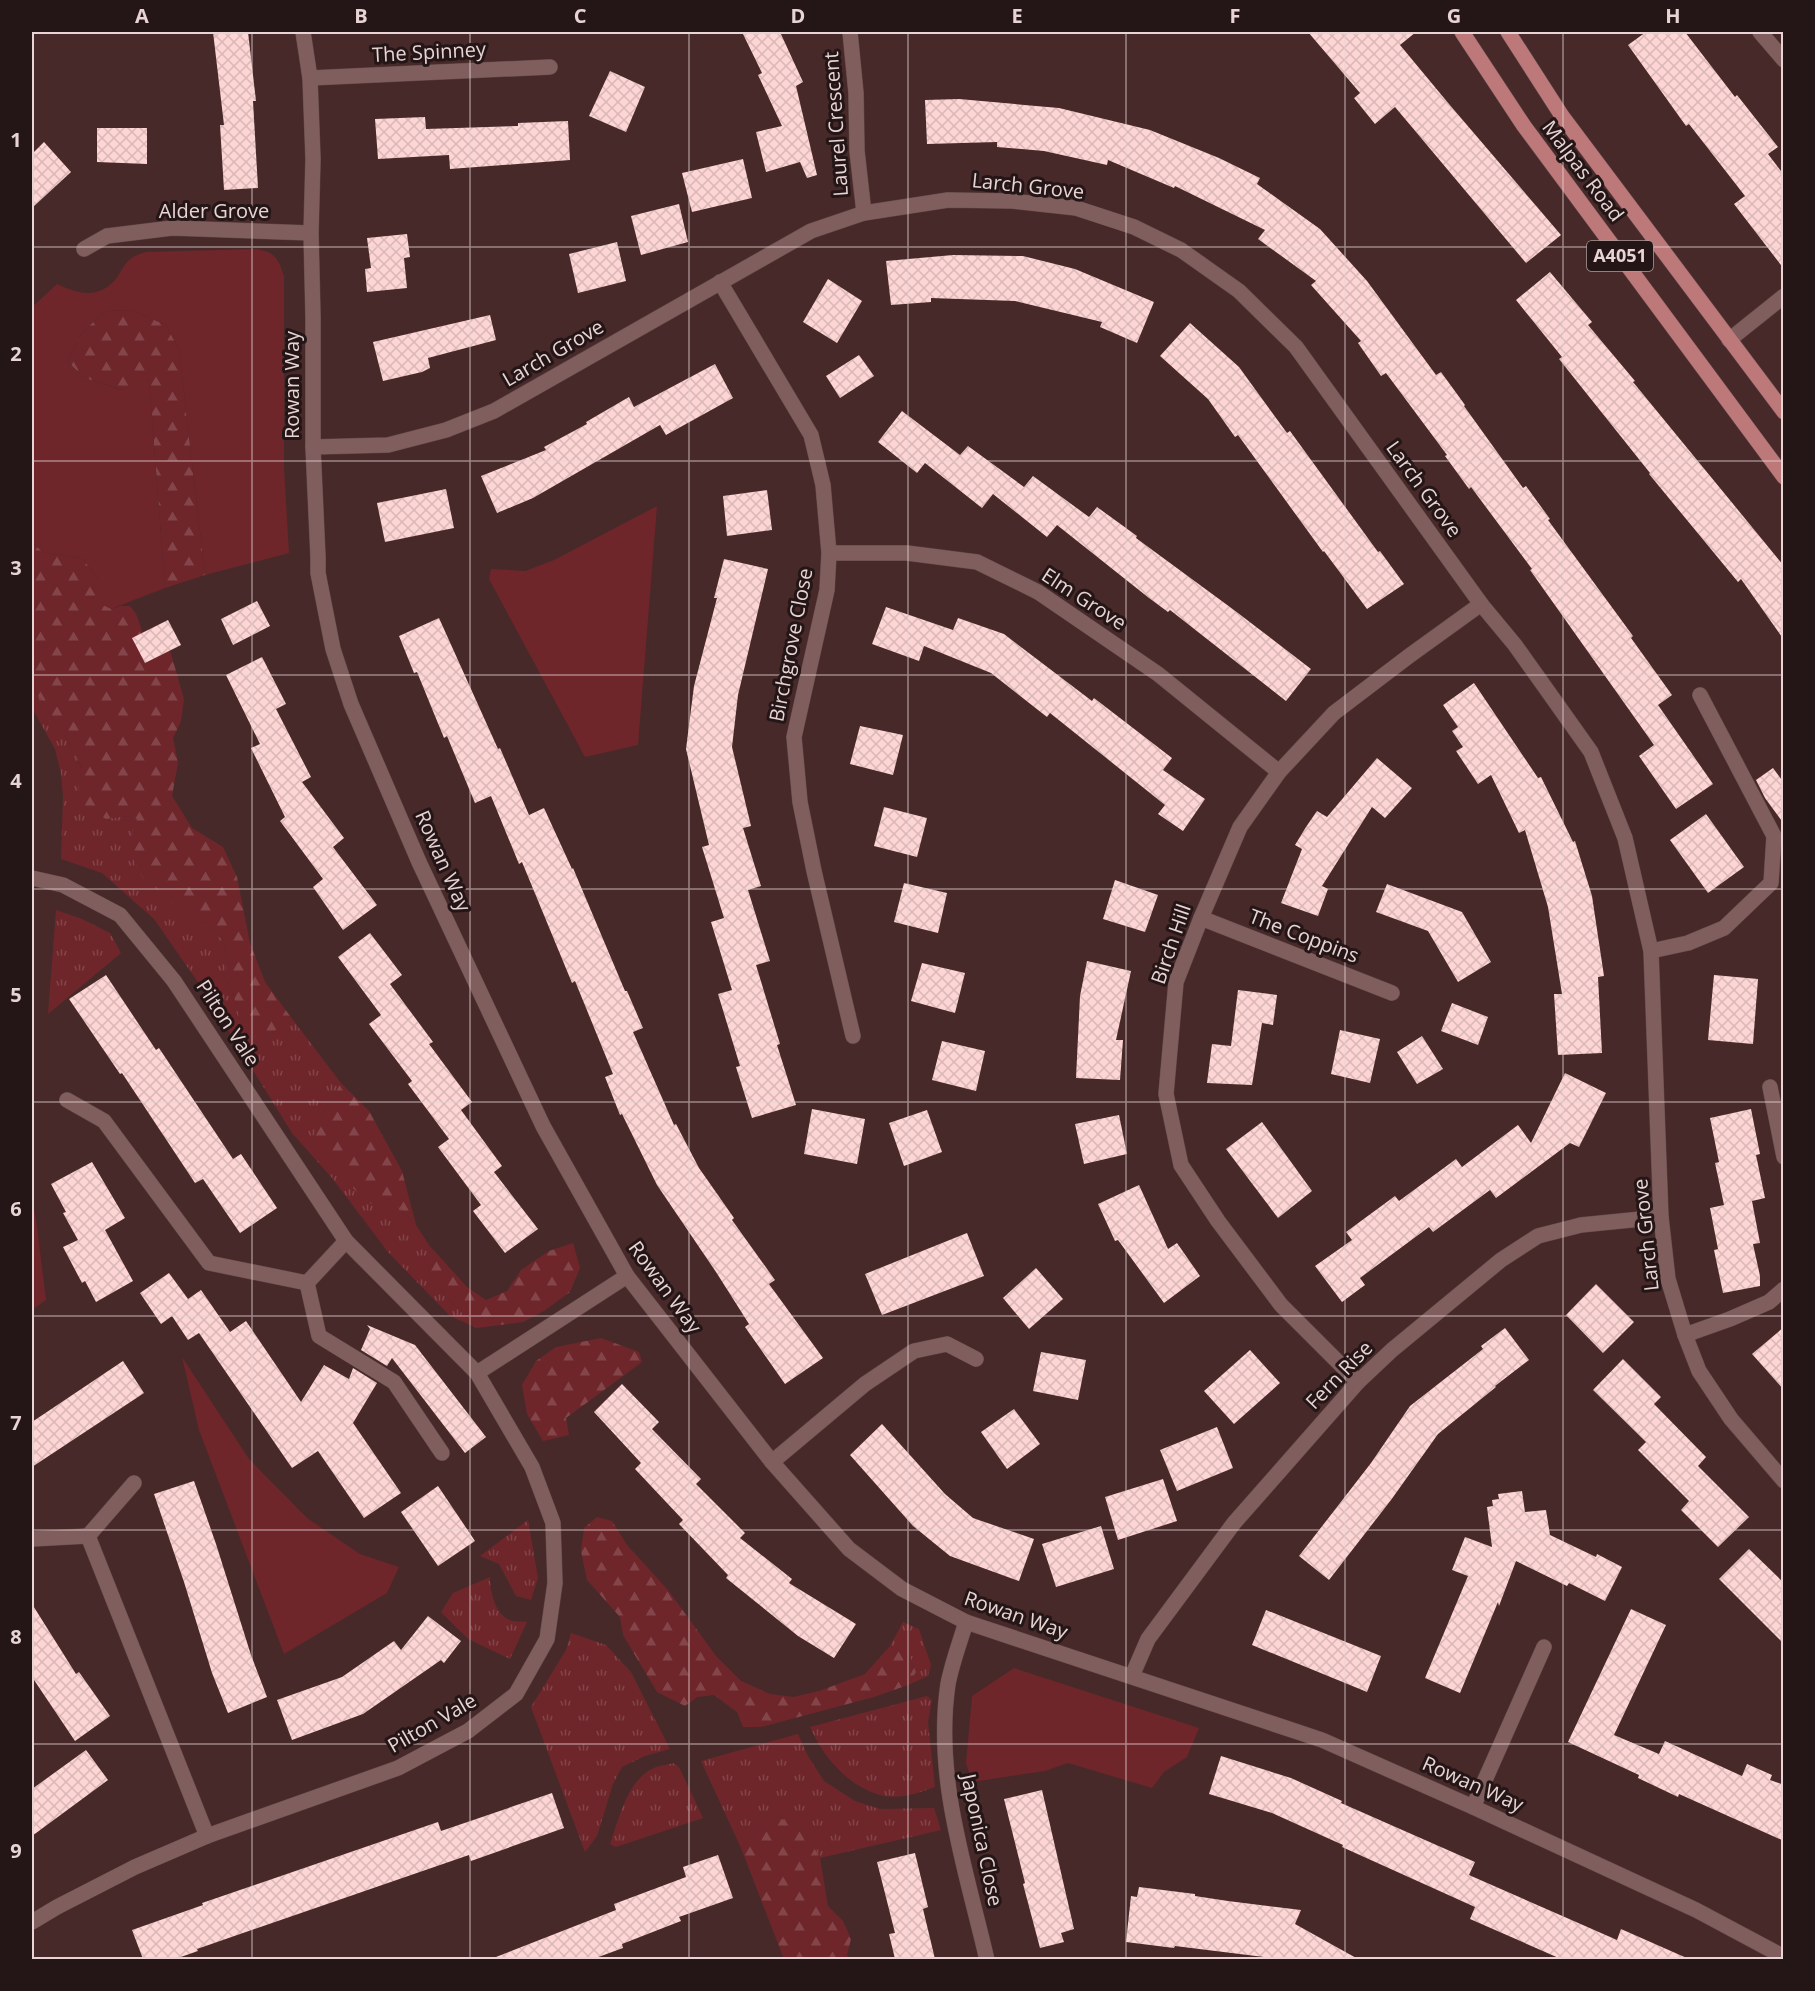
<svg xmlns="http://www.w3.org/2000/svg" width="1815" height="1991" font-family="'Open Sans',sans-serif">
  <defs>
    <pattern id="grass-tufts" width="24" height="20" patternUnits="userSpaceOnUse" patternTransform="scale(1.5)"><rect width="24" height="20" fill="#6e262b"/><path d="M3 7l-1-3M5 7V3M7 7l1-3M15 17l-1-3M17 17v-4M19 17l1-3" fill="none" stroke="#834549"/></pattern>
    <pattern id="forest-firs" width="22" height="20" patternUnits="userSpaceOnUse" patternTransform="scale(1.5)"><rect width="22" height="20" fill="#6e262b"/><path d="M5 1l3.5 6h-7zM16 11l3.5 6h-7z" fill="#834549"/></pattern>
    <pattern id="building-cross-hatch" width="8" height="8" patternUnits="userSpaceOnUse" patternTransform="scale(1.5)"><rect width="8" height="8" fill="#fdd5d4"/><path d="M0 0l8 8M0 8l8-8" fill="none" stroke="#d8b7b6"/></pattern>
  </defs>
  <rect width="100%" height="100%" fill="#472929"/>
  <!-- grass -->
  <g fill="url(#grass-tufts)">
    <polygon points="32,686 69,742 82,769 79,785 110,818 126,816 138,819 133,831 173,901 192,918 222,939 229,962 224,976 233,993 241,1024 265,1039 276,1030 293,1020 341,1083 319,1120 416,1225 429,1245 425,1261 437,1287 477,1328 450,1316 388,1252 332,1178 292,1133 202,988 154,919 102,873 61,859 63,797 61,773 55,749 32,708"/>
    <polygon points="56,910 82,919 110,933 121,953 48,1014"/>
    <polygon points="528,1520 538,1578 531,1600 516,1596 499,1564 480,1556"/>
    <path d="M490 1577C490 1592 495 1617 513 1621 517 1622 523 1621 527 1622L510 1659 468 1639 441 1612 453 1593Z"/>
    <polygon points="903,1622 919,1629 931,1665 928,1676 908,1685 916,1672 909,1655 890,1646"/>
    <polygon points="571,1633 606,1645 631,1672 670,1749 645,1756 622,1767 613,1784 597,1836 585,1852 531,1707 566,1650"/>
    <path d="M927 1696 932 1700 928 1722 935 1787C919 1793 901 1799 884 1796 849 1788 824 1758 810 1727Z"/>
    <polygon points="798,1734 808,1756 824,1781 855,1801 880,1809 934,1808 941,1830 820,1858 808,1837 762,1823 741,1848 701,1761"/>
    <path d="M673 1763 679 1767 703 1818 616 1847 610 1844C619 1819 627 1780 654 1768 660 1765 667 1765 673 1763Z"/>
  </g>
  <!-- forest -->
  <g fill="url(#forest-firs)">
    <polygon points="132,310 166,325 179,349 205,575 165,588 149,380 123,390 84,378 68,362 81,334 104,311"/>
    <path d="M32 542 44 553 82 558 99 579 111 609 120 606H130C140 617 138 622 144 636L167 640 184 699 181 721 173 738 178 763 172 796 192 828 223 847 237 877 250 943 265 982 293 1020 276 1030 265 1039 250 1036 241 1024 233 993 224 976 229 962 222 939 192 918 143 878 131 855 133 831 137 819 126 816 106 819 79 804V785L82 768 69 742 32 686Z"/>
    <polygon points="341,1083 369,1111 402,1171 416,1225 398,1206 379,1210 349,1185 313,1137 319,1120"/>
    <polygon points="573,1243 580,1268 570,1292 544,1311 523,1322 477,1328 437,1287 425,1261 429,1245 467,1287 486,1300 507,1291 521,1270 549,1251"/>
    <polygon points="601,1338 639,1352 642,1362 566,1418 569,1435 543,1441 527,1414 522,1385 536,1361 556,1347"/>
    <polygon points="597,1517 612,1521 627,1545 668,1590 716,1656 741,1681 770,1694 793,1697 819,1691 865,1674 890,1646 909,1655 916,1672 908,1685 874,1697 761,1727 743,1727 737,1712 714,1695 697,1697 685,1706 657,1692 623,1635 620,1617 587,1580 581,1551 584,1528"/>
    <polygon points="786,1819 808,1837 820,1858 828,1906 843,1921 851,1939 847,1955 849,1959 784,1959 741,1848 762,1823"/>
  </g>
  <!-- green -->
  <g fill="#6e262b">
    <path d="M256 249C275 252 278 258 284 276V468L289 553 205 575 179 349 166 325 132 310 104 311 81 334 68 362 84 378 122 390 149 379 165 588 111 609 101 604 99 579 82 558 44 553 32 542V307L57 284C77 293 97 300 115 280 120 274 123 266 129 260 133 256 140 254 146 252Z"/>
    <polygon points="657,506 638,745 585,757 489,579 491,569 525,571 554,560"/>
    <polygon points="32,1195 37,1227 46,1300 35,1308 32,1302"/>
    <polygon points="182,1357 249,1459 307,1518 360,1554 399,1567 387,1593 284,1654 199,1430"/>
    <polygon points="1014,1668 1199,1728 1187,1757 1164,1772 1152,1788 1068,1763 1045,1771 972,1782 966,1763 972,1696"/>
  </g>
  <!-- building -->
  <g fill="url(#building-cross-hatch)">
    <polygon points="213,32 248,32 256,101 253,101 258,188 224,190 220,125 224,125"/>
    <polygon points="742,32 780,32 803,82 796,86 817,175 807,178 800,162 766,172 756,132 782,126 758,75 762,73"/>
    <polygon points="1308,32 1416,32 1400,45 1449,104 1561,235 1526,263 1395,107 1375,124 1354,98 1360,93"/>
    <polygon points="1646,32 1685,32 1735,97 1737,95 1778,147 1768,154 1784,175 1784,269 1734,204 1745,196 1689,124 1686,126 1628,45"/>
    <polygon points="610,71 645,87 626,132 589,116"/>
    <polygon points="959,99 1059,108 1150,130 1219,158 1260,178 1257,184 1320,229 1367,281 1436,375 1441,372 1465,405 1464,406 1523,488 1526,486 1550,519 1548,520 1633,636 1631,638 1672,695 1658,705 1713,784 1676,809 1639,756 1654,745 1530,570 1532,569 1471,487 1469,489 1445,456 1447,455 1386,373 1381,376 1358,343 1361,341 1311,285 1316,281 1258,239 1265,230 1175,186 1174,188 1108,160 1107,165 1044,151 997,147 997,142 927,144 925,100"/>
    <polygon points="425,117 426,129 518,126 518,123 568,121 570,160 450,169 449,155 378,159 375,119"/>
    <polygon points="97,128 147,128 147,164 97,162"/>
    <polygon points="44,142 71,172 32,208 32,154"/>
    <polygon points="743,159 752,198 692,212 682,173"/>
    <polygon points="679,204 688,242 641,255 631,216"/>
    <polygon points="407,234 410,257 404,258 407,288 367,292 365,269 371,268 367,238"/>
    <polygon points="617,242 626,281 578,293 569,254"/>
    <polygon points="953,255 1023,256 1075,269 1154,302 1137,343 1100,327 1102,322 1015,301 931,298 931,302 891,305 886,261"/>
    <polygon points="1550,272 1592,322 1588,325 1635,381 1633,382 1784,566 1784,640 1741,579 1738,582 1649,474 1650,473 1559,359 1562,357 1516,300"/>
    <polygon points="828,279 862,301 837,343 803,322"/>
    <polygon points="490,315 496,340 428,358 430,368 422,372 383,381 373,342"/>
    <polygon points="1190,323 1239,367 1287,433 1290,431 1378,552 1380,551 1404,584 1367,609 1324,551 1323,552 1238,435 1235,437 1208,399 1160,356"/>
    <polygon points="859,355 874,376 840,398 826,376"/>
    <polygon points="715,364 733,398 666,435 660,425 533,498 497,513 481,476 546,450 544,447 587,424 586,422 629,397 634,407"/>
    <polygon points="902,411 960,455 968,446 1024,487 1033,476 1089,517 1097,507 1137,536 1136,538 1234,610 1311,669 1286,701 1170,610 1168,612 1149,598 1057,525 1047,537 993,494 982,508 925,463 917,473 878,442"/>
    <polygon points="446,489 454,528 385,542 377,503"/>
    <polygon points="767,490 772,530 727,536 723,496"/>
    <polygon points="724,559 768,569 738,695 732,747 751,826 743,828 761,886 748,890 770,961 756,965 780,1044 777,1045 796,1105 752,1118 736,1067 740,1066 718,994 732,990 711,922 724,918 702,847 709,845 686,749 694,686 717,598 714,598"/>
    <polygon points="257,601 270,626 233,645 221,619"/>
    <polygon points="886,607 953,630 958,618 1004,634 1092,701 1094,698 1172,758 1163,770 1205,799 1183,831 1158,814 1165,805 1050,713 1047,717 991,673 924,646 919,661 872,644"/>
    <polygon points="439,618 498,749 500,748 529,815 544,808 572,869 573,868 625,991 627,991 643,1028 633,1032 674,1125 676,1124 699,1168 734,1218 732,1220 775,1280 769,1284 823,1358 785,1384 745,1327 749,1324 716,1272 657,1185 622,1114 620,1115 605,1077 613,1074 575,981 572,983 522,862 519,864 491,796 475,803 447,736 444,738 417,672 414,673 399,636"/>
    <polygon points="168,620 181,645 145,663 132,638"/>
    <polygon points="262,657 286,704 276,709 311,777 302,782 344,838 333,847 377,905 343,930 313,887 323,879 280,821 285,817 251,748 260,744 226,675"/>
    <polygon points="1474,683 1538,778 1541,777 1573,842 1575,841 1592,896 1604,976 1598,977 1602,1053 1558,1055 1554,994 1562,994 1548,907 1525,830 1519,833 1491,775 1478,784 1456,751 1463,747 1452,731 1458,727 1443,705"/>
    <polygon points="860,726 903,735 893,775 850,764"/>
    <polygon points="1377,758 1412,788 1385,818 1372,807 1322,886 1328,889 1318,916 1281,903 1302,849 1295,845 1306,827 1317,811 1327,817"/>
    <polygon points="1773,768 1784,783 1784,824 1765,798 1756,780"/>
    <polygon points="884,807 927,818 917,857 874,846"/>
    <polygon points="1706,814 1744,867 1708,893 1670,840"/>
    <polygon points="1115,880 1158,895 1145,932 1103,919"/>
    <polygon points="904,883 947,893 938,933 894,922"/>
    <polygon points="1387,884 1462,912 1491,962 1458,982 1428,931 1376,912"/>
    <polygon points="370,933 402,975 390,984 433,1042 429,1044 472,1102 461,1110 502,1166 494,1172 538,1229 505,1253 473,1211 481,1205 438,1147 449,1139 408,1084 412,1081 369,1024 381,1015 338,957"/>
    <polygon points="1087,961 1131,971 1116,1040 1123,1040 1120,1080 1076,1078 1080,996"/>
    <polygon points="922,963 965,973 955,1013 911,1001"/>
    <polygon points="106,975 156,1050 159,1048 233,1159 241,1154 277,1208 240,1233 203,1179 195,1183 122,1073 120,1074 69,999"/>
    <polygon points="1714,975 1758,979 1753,1044 1708,1040"/>
    <polygon points="1238,990 1277,995 1273,1025 1262,1023 1252,1085 1207,1083 1212,1044 1231,1046"/>
    <polygon points="1452,1003 1488,1017 1478,1045 1441,1031"/>
    <polygon points="1340,1030 1380,1039 1370,1083 1331,1074"/>
    <polygon points="1422,1036 1443,1069 1417,1084 1397,1052"/>
    <polygon points="942,1041 985,1051 976,1091 932,1080"/>
    <polygon points="1565,1073 1606,1093 1579,1147 1570,1143 1496,1198 1490,1190 1433,1232 1429,1227 1360,1278 1365,1285 1342,1302 1315,1266 1352,1240 1346,1232 1395,1196 1399,1201 1456,1159 1462,1167 1518,1125 1531,1143"/>
    <polygon points="812,1109 865,1119 857,1164 804,1154"/>
    <polygon points="1751,1109 1760,1154 1756,1155 1765,1198 1752,1201 1760,1243 1753,1244 1760,1276 1760,1286 1723,1293 1714,1250 1718,1249 1710,1208 1724,1205 1715,1163 1719,1162 1710,1118"/>
    <polygon points="927,1110 942,1152 904,1166 889,1123"/>
    <polygon points="1119,1115 1127,1154 1084,1164 1075,1124"/>
    <polygon points="1262,1122 1312,1191 1278,1218 1226,1149"/>
    <polygon points="92,1162 125,1218 105,1230 133,1281 96,1302 85,1281 82,1283 63,1247 78,1240 63,1213 66,1212 51,1184"/>
    <polygon points="1139,1185 1168,1249 1177,1243 1200,1276 1164,1303 1118,1240 1115,1241 1098,1204"/>
    <polygon points="967,1233 984,1276 882,1315 865,1274"/>
    <polygon points="1036,1268 1063,1299 1029,1329 1003,1298"/>
    <polygon points="169,1273 188,1299 201,1290 230,1332 246,1321 301,1402 324,1365 349,1379 353,1368 377,1383 353,1423 401,1493 364,1518 318,1451 292,1468 199,1333 188,1340 172,1316 161,1324 140,1293"/>
    <polygon points="1596,1284 1634,1322 1603,1353 1566,1315"/>
    <polygon points="367,1325 415,1345 486,1437 465,1453 392,1358 387,1366 361,1350 370,1329"/>
    <polygon points="1784,1327 1784,1390 1752,1354"/>
    <polygon points="1505,1328 1529,1360 1495,1386 1496,1387 1438,1434 1391,1500 1329,1580 1299,1556 1371,1463 1410,1406 1483,1349 1481,1346"/>
    <polygon points="1250,1350 1280,1383 1234,1424 1204,1391"/>
    <polygon points="1041,1352 1086,1360 1078,1400 1033,1391"/>
    <polygon points="1623,1359 1661,1397 1654,1404 1706,1457 1698,1466 1749,1517 1718,1547 1681,1510 1689,1501 1638,1450 1646,1442 1593,1390"/>
    <polygon points="123,1361 144,1393 32,1467 32,1422"/>
    <polygon points="622,1384 659,1422 652,1429 701,1479 696,1484 745,1533 740,1538 792,1579 789,1583 856,1624 834,1658 798,1636 726,1578 728,1575 679,1524 683,1520 635,1469 641,1463 594,1412"/>
    <polygon points="1014,1409 1040,1444 1007,1469 981,1432"/>
    <polygon points="882,1424 945,1494 973,1518 1034,1539 1019,1581 950,1556 913,1526 850,1455"/>
    <polygon points="1217,1427 1233,1468 1177,1491 1160,1450"/>
    <polygon points="1163,1479 1177,1521 1118,1540 1105,1497"/>
    <polygon points="194,1481 216,1544 251,1655 267,1697 228,1713 212,1673 184,1582 154,1494"/>
    <polygon points="438,1486 475,1541 438,1566 401,1512"/>
    <polygon points="1522,1491 1525,1512 1546,1510 1550,1535 1596,1557 1597,1554 1622,1567 1605,1601 1569,1583 1567,1586 1516,1561 1499,1606 1498,1602 1460,1693 1425,1678 1468,1576 1452,1570 1465,1537 1492,1547 1487,1507 1493,1506 1492,1500 1499,1499 1498,1494"/>
    <polygon points="1101,1526 1114,1569 1056,1587 1042,1544"/>
    <polygon points="1749,1549 1784,1583 1784,1644 1719,1579"/>
    <polygon points="32,1604 76,1674 79,1672 110,1716 75,1741 32,1677"/>
    <polygon points="1631,1609 1666,1625 1614,1735 1659,1754 1665,1741 1742,1776 1747,1764 1772,1775 1770,1780 1784,1785 1784,1841 1679,1794 1678,1797 1638,1778 1639,1775 1568,1742"/>
    <polygon points="1266,1610 1381,1656 1367,1692 1252,1645"/>
    <polygon points="428,1616 461,1641 444,1663 441,1660 363,1714 292,1740 277,1700 342,1677 394,1641 401,1650"/>
    <polygon points="86,1750 108,1780 32,1836 32,1789"/>
    <polygon points="1221,1756 1291,1778 1342,1801 1341,1803 1475,1862 1469,1875 1551,1911 1617,1940 1621,1929 1689,1959 1561,1959 1470,1919 1475,1907 1342,1847 1343,1845 1272,1813 1209,1794"/>
    <polygon points="1042,1790 1074,1929 1061,1933 1064,1942 1040,1948 1023,1884 1025,1883 1004,1799"/>
    <polygon points="552,1793 564,1828 471,1861 469,1855 197,1949 198,1951 175,1959 143,1959 132,1930 203,1905 202,1903 438,1822 441,1831"/>
    <polygon points="915,1853 928,1907 923,1909 935,1959 895,1959 889,1934 895,1933 877,1862"/>
    <polygon points="718,1855 733,1898 679,1917 681,1921 622,1944 623,1948 593,1959 497,1959 496,1957 616,1910 614,1904 686,1877 683,1867"/>
    <polygon points="1139,1887 1195,1894 1195,1896 1228,1901 1301,1910 1295,1924 1358,1959 1281,1959 1175,1946 1174,1948 1126,1942 1131,1896 1137,1897"/>
  </g>
  <g fill="none" stroke-linecap="round" stroke-linejoin="round">
    <!-- minor casing -->
    <g stroke="#614848" stroke-width="16">
      <g id="minor">
        <polyline points="303,32 310,78 313,159 311,233 313,317 313,447 318,557 318,573 333,649 351,704 419,862 543,1126 627,1276 772,1462 849,1549 902,1589 966,1622 1322,1740 1473,1807 1696,1910 1784,1957"/>
        <polyline points="850,32 856,93 857,151 864,213"/>
        <polyline points="1760,32 1784,60"/>
        <polyline points="310,78 550,67"/>
        <polyline points="84,249 107,236 172,228 311,233"/>
        <polyline points="720,282 811,435 823,485 829,553 827,590 794,737 800,802 814,871 853,1036"/>
        <polyline points="1729,340 1784,296"/>
        <polyline points="313,447 388,445 446,430 494,411 811,231 864,213 948,200 1012,201 1076,208 1134,227 1181,250 1239,291 1296,347 1481,604 1515,645 1591,752 1625,838 1651,951 1661,1217 1668,1279 1685,1335 1699,1371 1731,1419 1784,1481"/>
        <polyline points="829,553 907,553 977,562 1038,592 1158,674 1279,772"/>
        <polyline points="32,878 63,885 120,915 174,981 346,1241 477,1373 532,1467 553,1523 555,1583 547,1639 516,1694 468,1731 398,1768 207,1836 135,1867 57,1907 32,1922"/>
        <polyline points="1201,918 1392,993"/>
        <polyline points="1651,951 1688,943 1724,928 1771,883 1774,836 1700,695"/>
        <polyline points="1770,1087 1784,1157"/>
        <polyline points="67,1100 104,1121 209,1263 307,1283 346,1241"/>
        <polyline points="307,1283 319,1336 394,1382 442,1453"/>
        <polyline points="1685,1335 1730,1319 1769,1302 1784,1289"/>
        <polyline points="477,1373 627,1276"/>
        <polyline points="1358,1382 1281,1305 1218,1221 1181,1165 1166,1094 1176,982 1201,918 1240,827 1279,772 1334,713 1409,656 1481,604"/>
        <polyline points="772,1462 865,1384 914,1351 947,1344 976,1359"/>
        <polyline points="88,1536 207,1836"/>
        <polyline points="32,1539 88,1536 134,1483"/>
        <path d="M966 1622C960 1642 952 1663 948 1684 934 1778 966 1869 987 1960"/>
        <polyline points="1132,1676 1148,1639 1234,1523 1358,1382 1392,1350 1501,1260 1538,1236 1581,1225 1661,1217"/>
        <polyline points="1473,1807 1544,1647"/>
      </g>
    </g>
    <!-- major casing -->
    <g stroke="#614848" stroke-width="16">
      <g id="major">
        <polyline points="1462,32 1524,126 1784,477"/>
        <polyline points="1508,32 1562,116 1784,412"/>
      </g>
    </g>
    <!-- minor -->
    <use href="#minor" stroke="#815e5e" stroke-width="15"/>
    <!-- major -->
    <use href="#major" stroke="#bd7879" stroke-width="15"/>
  </g>
  <!-- grid -->
  <path fill="none" stroke="#e8d4d4" stroke-width="1.5" stroke-opacity="0.55" d="M252 32V1960M470 32V1960M689 32V1960M908 32V1960M1126 32V1960M1345 32V1960M1563 32V1960M32 247H1784M32 461H1784M32 675H1784M32 889H1784M32 1102H1784M32 1316H1784M32 1530H1784M32 1744H1784"/>
  <g text-anchor="middle" stroke-width="6" stroke-linejoin="round" paint-order="stroke">
    <!-- shield labels -->
    <rect fill="#241616" stroke="#ad9b9b" stroke-width="1.5" x="1587" y="241" width="66" height="30" rx="4.5"/>
    <g font-size="18" font-weight="bold" fill="#e8d4d4">
      <text x="1620" y="262">A4051</text>
    </g>
    <!-- street labels -->
    <g font-size="20" fill="#e8d4d4" stroke="#241616">
      <text transform="translate(429 52) rotate(-3)" y="7">The Spinney</text>
      <text transform="translate(836 124) rotate(-94)" y="7">Laurel Crescent</text>
      <text transform="translate(1583 171) rotate(53)" y="7">Malpas Road</text>
      <text transform="translate(1028 186) rotate(6)" y="7">Larch Grove</text>
      <text x="214" y="218">Alder Grove</text>
      <text transform="translate(553 353) rotate(-30)" y="7">Larch Grove</text>
      <text transform="translate(292 385) rotate(-90)" y="7">Rowan Way</text>
      <text transform="translate(1424 489) rotate(54)" y="7">Larch Grove</text>
      <text transform="translate(1084 599) rotate(33)" y="7">Elm Grove</text>
      <text transform="translate(791 645) rotate(-79)" y="7">Birchgrove Close</text>
      <text transform="translate(443 861) rotate(66)" y="7">Rowan Way</text>
      <text transform="translate(1304 936) rotate(21)" y="7">The Coppins</text>
      <text transform="translate(1171 944) rotate(-71)" y="7">Birch Hill</text>
      <text transform="translate(228 1023) rotate(57)" y="7">Pilton Vale</text>
      <text transform="translate(1646 1235) rotate(-96)" y="7">Larch Grove</text>
      <text transform="translate(665 1287) rotate(54)" y="7">Rowan Way</text>
      <text transform="translate(1339 1375) rotate(-46)" y="7">Fern Rise</text>
      <text transform="translate(1016 1615) rotate(19)" y="7">Rowan Way</text>
      <text transform="translate(432 1723) rotate(-30)" y="7">Pilton Vale</text>
      <text transform="translate(1473 1784) rotate(24)" y="7">Rowan Way</text>
      <text transform="translate(982 1840) rotate(78)" y="7">Japonica Close</text>
    </g>
  </g>
  <!-- border -->
  <rect width="1815" height="1991" fill="none" stroke="#241616" stroke-width="66"/>
  <rect x="33" y="33" width="1749" height="1925" fill="none" stroke="#e8d4d4" stroke-width="2"/>
  <g font-size="20" text-anchor="middle" font-weight="bold" fill="#e8d4d4">
    <text x="142" y="23">A</text>
    <text x="361" y="23">B</text>
    <text x="580" y="23">C</text>
    <text x="798" y="23">D</text>
    <text x="1017" y="23">E</text>
    <text x="1235" y="23">F</text>
    <text x="1454" y="23">G</text>
    <text x="1673" y="23">H</text>
    <text x="16" y="147">1</text>
    <text x="16" y="361">2</text>
    <text x="16" y="575">3</text>
    <text x="16" y="788">4</text>
    <text x="16" y="1002">5</text>
    <text x="16" y="1216">6</text>
    <text x="16" y="1430">7</text>
    <text x="16" y="1644">8</text>
    <text x="16" y="1858">9</text>
  </g>
</svg>
